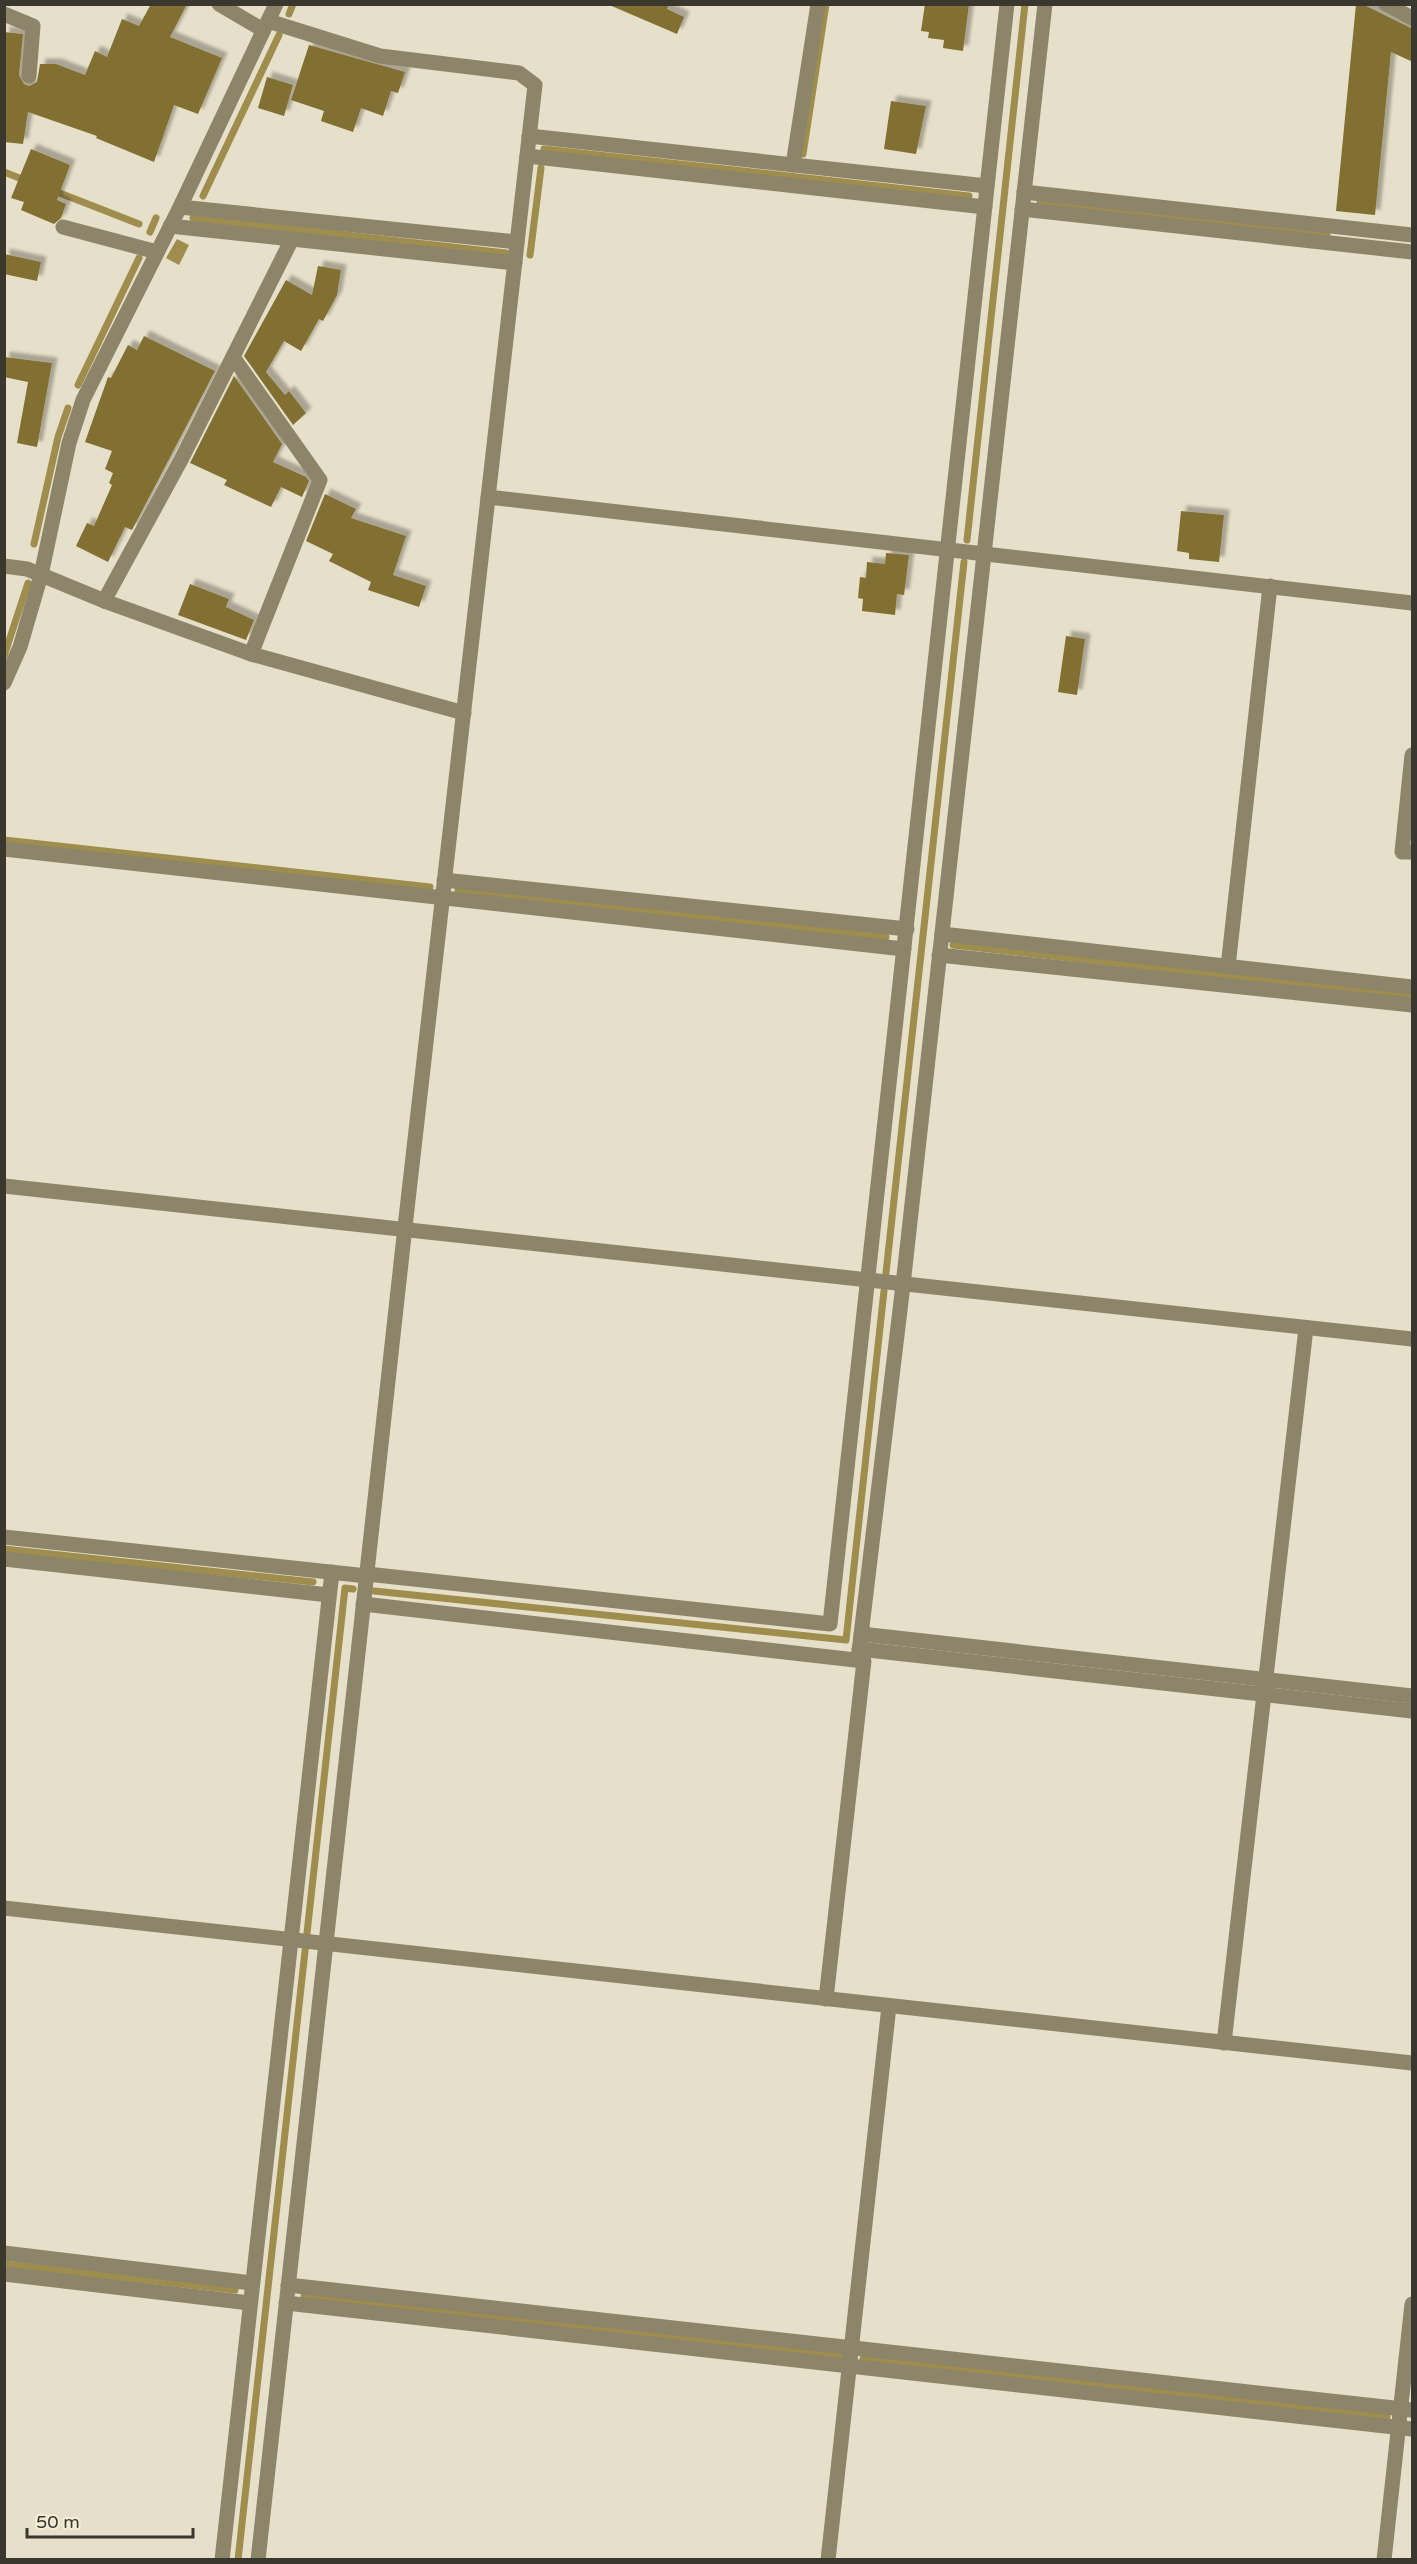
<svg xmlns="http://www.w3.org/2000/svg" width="1417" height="2564" font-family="'Varela Round',sans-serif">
  <defs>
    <filter id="shadow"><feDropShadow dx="5.5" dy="-5.5" stdDeviation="1.5" flood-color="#0004"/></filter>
  </defs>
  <rect width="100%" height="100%" fill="#e6dfc9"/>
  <!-- water -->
  <polygon fill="#9e8d4d" points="177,239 189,245 179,265 166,258"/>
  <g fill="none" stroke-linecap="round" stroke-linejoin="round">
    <!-- stream -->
    <g stroke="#9e8d4d" stroke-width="7">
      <polyline points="289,14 293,4"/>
      <polyline points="544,149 969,196"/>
      <polyline points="803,154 826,4"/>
      <polyline points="4,172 27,181"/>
      <polyline points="52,190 139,224"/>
      <polyline points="203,196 279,35"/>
      <polyline points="1040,202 1327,235"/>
      <polyline points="193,218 506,253"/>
      <polyline points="150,232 156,218"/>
      <polyline points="530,255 541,168"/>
      <polyline points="78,385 139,258"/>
      <polyline points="967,540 1025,4"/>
      <polyline points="34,544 58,437 68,408"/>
      <polyline points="4,656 28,583"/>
      <polyline points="4,840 430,887"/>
      <polyline points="458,890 886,937"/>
      <polyline points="953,945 1412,996"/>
      <polyline points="886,1273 964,562"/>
      <polyline points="4,1549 313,1582"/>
      <polyline points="374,1591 846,1640 884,1291"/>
      <polyline points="4,2264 235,2290"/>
      <polyline points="304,2296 843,2356"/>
      <polyline points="863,2359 1387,2417"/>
      <polyline points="238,2560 345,1588 353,1589"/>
    </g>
  </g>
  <!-- building -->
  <g fill="#817030" filter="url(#shadow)">
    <polygon points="151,4 187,4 170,37 222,58 198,114 174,105 154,162 96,138 97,136 28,112 23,144 4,142 4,32 23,34 19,75 24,84 29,86 37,82 40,64 56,64 85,75 95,51 107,57 122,19 139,26"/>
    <polygon points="607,4 669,4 667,9 684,17 677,34"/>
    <polygon points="925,4 969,4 963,51 943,48 944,40 928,38 929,32 921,31"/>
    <polygon points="1356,4 1362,4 1413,29 1413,62 1391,52 1375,215 1336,211"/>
    <polygon points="309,45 405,72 398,93 391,91 383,116 361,108 353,132 321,121 324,111 291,100"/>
    <polygon points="267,77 293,85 284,116 258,108"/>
    <polygon points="891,101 926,106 916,154 884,149"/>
    <polygon points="31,149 70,165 57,200 66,204 61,218 54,224 21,210 24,202 11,198"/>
    <polygon points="4,254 41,262 37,281 4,274"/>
    <polygon points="318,266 341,270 337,295 323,321 319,319 301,351 284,341 266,372 285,395 289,391 306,413 293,425 244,356 286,280 312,295"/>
    <polygon points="144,336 215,371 132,530 125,527 108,562 76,546 87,523 94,526 112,485 109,483 113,473 105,469 112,451 85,442 108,377 111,378 128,345 137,350"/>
    <polygon points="4,357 52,363 37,447 17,443 28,382 4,377"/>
    <polygon points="234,376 282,444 273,462 306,477 309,481 302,497 281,487 271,507 224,485 227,480 190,463"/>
    <polygon points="325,494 356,509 351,518 406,536 393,575 426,586 419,607 368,590 371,582 329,561 333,554 306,541"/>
    <polygon points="1181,511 1224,515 1219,562 1189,559 1189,553 1177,551"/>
    <polygon points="886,553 909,555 904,595 897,594 895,615 862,611 863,599 858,598 860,577 866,578 867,562 885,564"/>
    <polygon points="190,584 229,599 226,607 254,620 246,640 178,615"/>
    <polygon points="1066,636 1085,639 1077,695 1058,692"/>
  </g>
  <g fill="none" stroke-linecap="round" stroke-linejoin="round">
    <!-- minor -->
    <g stroke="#8c856a" stroke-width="15">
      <polyline points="219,4 263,30"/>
      <polyline points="1386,4 1412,18"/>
      <polyline points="4,14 33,26 29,76"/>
      <polyline points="529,136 987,186"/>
      <polyline points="527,156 985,207"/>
      <polyline points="793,165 818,4"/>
      <polyline points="1024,192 1412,235"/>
      <polyline points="180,207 517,242"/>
      <polyline points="1022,209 1412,252"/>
      <polyline points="170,226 515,263"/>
      <polyline points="63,227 157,252"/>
      <polyline points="233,357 320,480 251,654"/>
      <polyline points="488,497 1412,603"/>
      <polyline points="4,566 27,569 107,602 251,654 464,713"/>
      <polyline points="104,601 182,458 292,239"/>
      <polyline points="4,683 20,647 41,575 69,443 83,400 180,207 276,4"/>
      <polyline points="1412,755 1402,852 1412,852"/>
      <polyline points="4,849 904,949"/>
      <polyline points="444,880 907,929"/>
      <polyline points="942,934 1412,987"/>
      <polyline points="939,955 1412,1005"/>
      <polyline points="1228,967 1270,586"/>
      <path d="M4 1186C474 1235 943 1289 1412 1339"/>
      <polyline points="4,1537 367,1576"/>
      <polyline points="4,1559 329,1595"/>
      <polyline points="367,1574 830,1624 1007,4"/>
      <polyline points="363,1604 864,1661 826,1999"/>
      <polyline points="861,1634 1412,1696"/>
      <polyline points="859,1649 1412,1711"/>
      <polyline points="858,1660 903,1285 1045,4"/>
      <polyline points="4,1908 1412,2063"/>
      <polyline points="1224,2043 1306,1328"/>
      <polyline points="4,2253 252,2283"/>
      <polyline points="4,2274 250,2303"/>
      <polyline points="288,2285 1412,2410"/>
      <polyline points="286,2303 1412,2429"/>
      <polyline points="222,2560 332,1572"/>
      <polyline points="258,2560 405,1227 535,85 519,73 380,56 268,21"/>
      <polyline points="828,2560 889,2006"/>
      <polyline points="1384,2560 1412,2304"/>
    </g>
  </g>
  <!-- border -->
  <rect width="1417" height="2564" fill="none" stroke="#39372e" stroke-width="12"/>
  <!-- scale -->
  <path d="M27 2528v9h166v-9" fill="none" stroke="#39372e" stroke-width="3"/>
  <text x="36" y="2528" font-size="18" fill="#39372e" stroke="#f3edd6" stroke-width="4.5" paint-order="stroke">50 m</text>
</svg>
